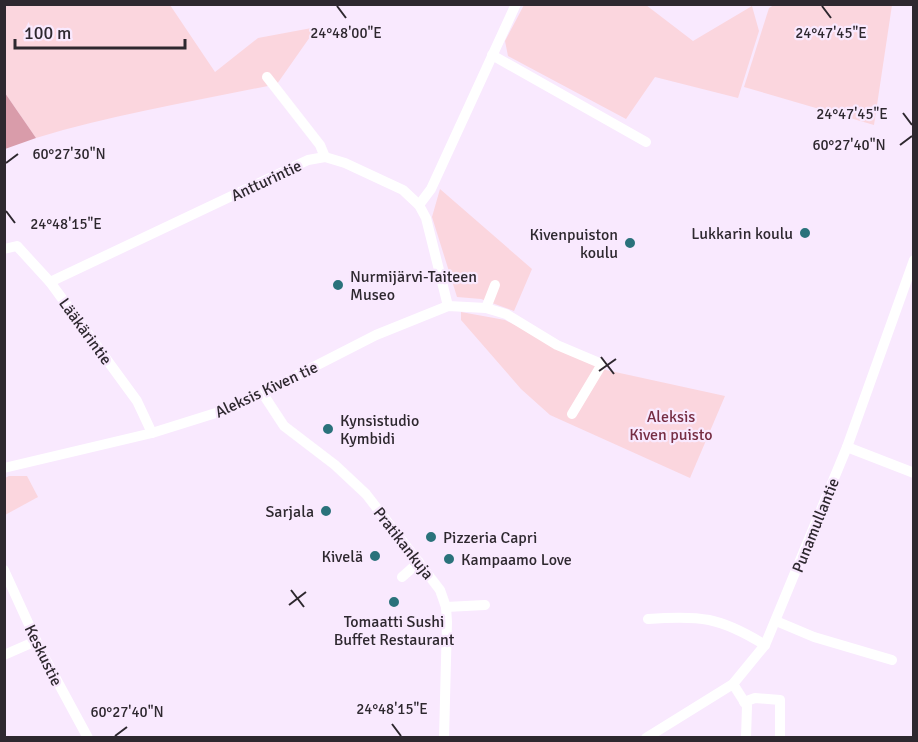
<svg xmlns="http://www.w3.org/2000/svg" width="918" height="742" font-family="Signika,sans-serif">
  <rect width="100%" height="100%" fill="#f9e9fe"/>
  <!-- green -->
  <g fill="#fbd6de">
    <path d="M4 5H170L215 72 258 38 317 27 277 84C197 101 115 114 36 138L5 93Z"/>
    <polygon points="524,5 646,5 693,41 752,6 759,31 738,98 655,77 626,119 508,56 505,41"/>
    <polygon points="774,5 892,5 874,125 744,87 769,8"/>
    <polygon points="440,189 532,269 514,311 481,299 457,297 432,217"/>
    <polygon points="461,312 505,320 606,370 725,396 690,478 550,415 521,389 461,320"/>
    <polygon points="9,476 27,476 38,497 5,515 5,478"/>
  </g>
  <!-- forest -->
  <polygon fill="#d99caa" points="5,93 36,138 5,149 4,149"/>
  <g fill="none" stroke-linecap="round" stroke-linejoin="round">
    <!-- minor -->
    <g stroke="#fff" stroke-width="10">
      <polyline points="492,55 646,142"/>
      <polyline points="267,77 320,145 325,157"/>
      <polyline points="419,205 431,189 516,4"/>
      <polyline points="4,249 17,246 50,282 137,401 152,433"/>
      <polyline points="50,282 308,160 325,157 345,163 403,190 419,205 426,218 448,306"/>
      <polyline points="486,308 495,285"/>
      <polyline points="263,394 284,426 335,465 366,494 440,590 446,607 447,622 444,738"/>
      <polyline points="847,447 914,473"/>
      <polyline points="4,468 152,433 235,407 376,335 448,306 486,308 506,314 557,345 602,364 572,414"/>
      <polyline points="4,570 41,651 88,738"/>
      <polyline points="402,577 419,562"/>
      <polyline points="446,607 485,605"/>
      <path d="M648 619C700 615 720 617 765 645"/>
      <polyline points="776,621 814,637 892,660"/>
      <polyline points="4,655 36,641"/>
      <polyline points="733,684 747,706 746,738"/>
      <polyline points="744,702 755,698 780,700 780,738"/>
      <polyline points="646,738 733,684 765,645 847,447 914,260"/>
    </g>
  </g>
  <!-- ticks -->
  <path fill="none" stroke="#2e282f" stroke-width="2" d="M337 6 346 18M822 6 831 18M903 113 912 125M900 145 912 136M6 163 18 154M6 211 15 223M601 357 614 374M599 371 616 359M291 590 304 607M289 605 306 592M392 724 401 736M115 736 127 727"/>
  <!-- markers -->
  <g fill="#2a727b" stroke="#f9e9fe" stroke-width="2">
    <circle cx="805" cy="233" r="6"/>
    <circle cx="630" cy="243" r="6"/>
    <circle cx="338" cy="285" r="6"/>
    <circle cx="328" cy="429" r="6"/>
    <circle cx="326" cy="511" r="6"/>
    <circle cx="431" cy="537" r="6"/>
    <circle cx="375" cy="556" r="6"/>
    <circle cx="449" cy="559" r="6"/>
    <circle cx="394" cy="602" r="6"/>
  </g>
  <g text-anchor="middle" stroke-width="4.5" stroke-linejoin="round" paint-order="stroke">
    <!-- street labels -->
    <g font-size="16" fill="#2e282f" stroke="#f9e9fe">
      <text transform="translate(266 180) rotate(-25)" y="6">Antturintie</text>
      <text transform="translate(86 331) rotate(54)" y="6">Lääkärintie</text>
      <text transform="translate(266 389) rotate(-25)" y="6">Aleksis Kiven tie</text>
      <text transform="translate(815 525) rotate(-68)" y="6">Punamullantie</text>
      <text transform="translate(404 543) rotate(52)" y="6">Pratikankuja</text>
      <text transform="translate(44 655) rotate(64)" y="6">Keskustie</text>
    </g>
    <!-- poi labels -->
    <g font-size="16" fill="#2e282f" stroke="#f9e9fe" text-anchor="end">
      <text x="793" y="239">Lukkarin koulu</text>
      <text x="618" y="240">Kivenpuiston<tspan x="618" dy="18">koulu</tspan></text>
      <text x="350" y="282" text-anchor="start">Nurmijärvi-Taiteen<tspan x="350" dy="18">Museo</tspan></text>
      <text x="340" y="426" text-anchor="start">Kynsistudio<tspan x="340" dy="18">Kymbidi</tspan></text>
      <text x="314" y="517">Sarjala</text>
      <text x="443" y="543" text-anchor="start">Pizzeria Capri</text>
      <text x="363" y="562">Kivelä</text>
      <text x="461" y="565" text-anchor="start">Kampaamo Love</text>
      <text x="394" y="627" text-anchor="middle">Tomaatti Sushi<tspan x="394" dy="18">Buffet Restaurant</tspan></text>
    </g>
    <!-- park labels -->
    <g font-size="16" fill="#762d43" stroke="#f9e9fe">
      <text x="671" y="422">Aleksis<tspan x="671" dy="18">Kiven puisto</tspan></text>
    </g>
  </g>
  <g font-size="15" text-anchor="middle" fill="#2e282f" stroke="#f9e9fe" stroke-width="4.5" stroke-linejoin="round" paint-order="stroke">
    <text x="346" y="38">24°48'00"E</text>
    <text x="831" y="38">24°47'45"E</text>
    <text x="852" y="119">24°47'45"E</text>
    <text x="849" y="150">60°27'40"N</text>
    <text x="69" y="159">60°27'30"N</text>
    <text x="66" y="229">24°48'15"E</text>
    <text x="392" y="714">24°48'15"E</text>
    <text x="127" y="717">60°27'40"N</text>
  </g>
  <!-- border -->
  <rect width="918" height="742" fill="none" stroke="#2e282f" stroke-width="12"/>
  <!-- scale -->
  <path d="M15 39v9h170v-9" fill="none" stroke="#2e282f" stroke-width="3"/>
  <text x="24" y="39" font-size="18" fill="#2e282f" stroke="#f9e9fe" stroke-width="4.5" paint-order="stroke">100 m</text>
</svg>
